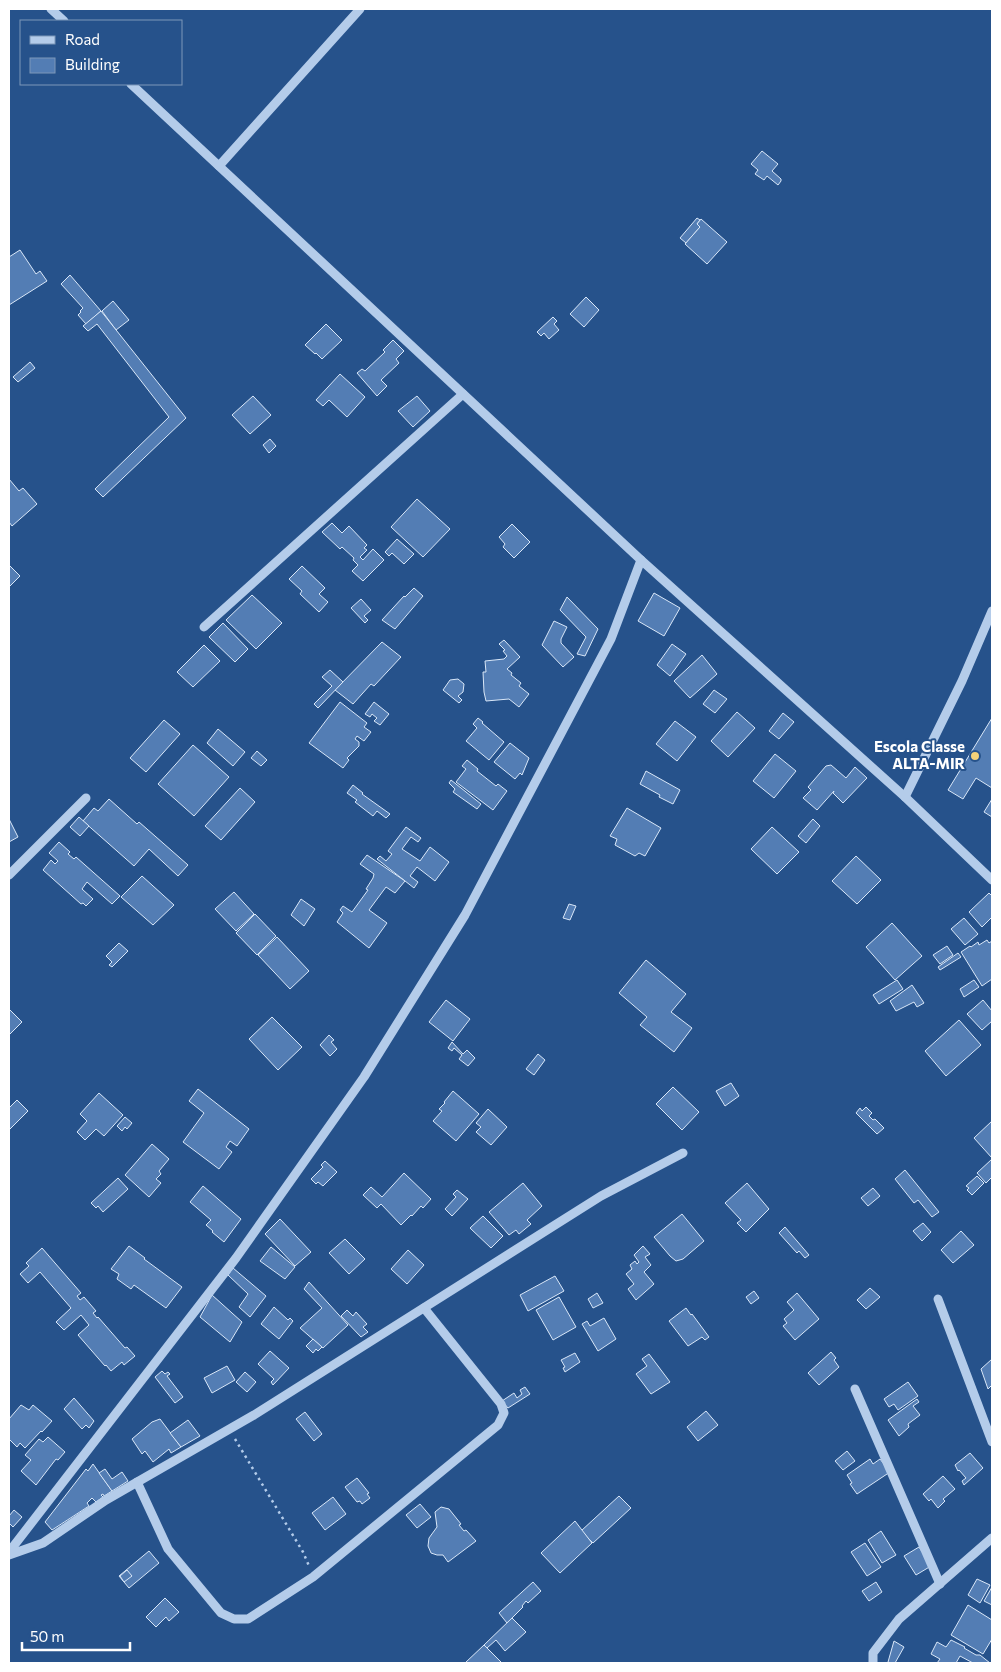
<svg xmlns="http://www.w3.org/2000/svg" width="1001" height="1672" font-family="Commissioner,sans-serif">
  <rect width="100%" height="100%" fill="#26528b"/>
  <!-- building -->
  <g fill="#537db4" stroke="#d9e7f8">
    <polygon points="762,151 778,164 772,171 781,179 781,181 778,185 767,176 764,180 755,174 758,170 751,164"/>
    <polygon points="697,218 700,220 697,224 700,227 686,243 680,238"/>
    <polygon points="701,219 727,242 707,264 685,244 700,227 697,224"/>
    <polygon points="20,250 36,274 40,271 47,281 9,305 9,257"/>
    <polygon points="70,275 101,311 86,324 78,315 81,312 80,311 83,308 61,284"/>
    <polygon points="586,297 599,310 584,327 570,314"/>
    <polygon points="113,301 129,320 116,330 102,311"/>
    <polygon points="101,311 186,418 103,497 95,489 169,417 97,324 88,331 83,326"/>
    <polygon points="553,317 557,321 554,324 559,330 549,339 544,333 541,336 537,332"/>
    <polygon points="326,324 342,340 322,359 316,353 315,354 305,345"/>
    <polygon points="393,340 404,351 396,359 399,363 381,380 387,386 377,396 357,373 362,369 365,371 385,352 383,350"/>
    <polygon points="30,362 35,368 18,382 13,377"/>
    <polygon points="340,374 365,397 347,417 329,400 323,406 316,400"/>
    <polygon points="253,396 271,415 250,434 232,415"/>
    <polygon points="417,396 430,411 413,427 398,411"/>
    <polygon points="270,439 276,446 269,453 263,445"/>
    <polygon points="9,479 19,491 23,488 37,504 12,526 9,522"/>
    <polygon points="417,499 450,529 423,557 391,527"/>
    <polygon points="332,523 342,533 349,526 367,545 364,548 367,550 360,557 363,560 373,549 384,560 363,581 352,571 358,565 353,560 354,558 342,547 340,549 322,532"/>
    <polygon points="512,524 530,542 514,558 503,547 505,544 499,537"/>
    <polygon points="397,539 414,554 404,564 392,553 389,556 385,552"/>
    <polygon points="9,565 20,576 9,587"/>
    <polygon points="302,566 325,588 319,594 328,602 319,612 300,594 302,591 289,579"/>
    <polygon points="414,588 423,596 395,629 382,620 404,596 405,597"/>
    <polygon points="654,593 680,608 664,636 638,621"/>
    <polygon points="252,595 282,623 256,649 226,620"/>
    <polygon points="567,597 598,629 585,656 577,654 586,637 560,610"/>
    <polygon points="361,599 371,610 364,616 368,620 365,623 351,608"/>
    <polygon points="554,621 567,627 561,639 561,643 574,657 563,667 542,645"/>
    <polygon points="223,623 248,649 235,662 209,637"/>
    <polygon points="504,640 520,657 507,669 512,673 511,675 521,683 519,686 529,694 519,707 509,699 486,701 484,692 483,672 486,672 485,661 504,659 507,656 503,651 505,650 499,644"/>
    <polygon points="382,642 401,657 374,686 371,684 353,704 335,690"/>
    <polygon points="672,644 686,654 670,676 657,665"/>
    <polygon points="204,645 220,661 193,687 177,672"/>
    <polygon points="702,655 717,674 690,698 674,681"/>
    <polygon points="330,670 343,682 318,708 314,704 332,686 322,677"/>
    <polygon points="458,679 464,684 463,692 458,696 462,700 459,703 443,690 450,680"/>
    <polygon points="714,690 727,699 715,713 703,704"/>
    <polygon points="340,702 367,723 364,727 371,732 364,741 357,736 355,739 359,742 359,746 347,758 349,760 343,768 309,743"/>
    <polygon points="374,702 389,714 380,725 374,721 377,718 372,714 370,717 365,714"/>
    <polygon points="737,712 755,728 728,757 711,741"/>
    <polygon points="783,713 794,722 779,739 769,731"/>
    <polygon points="478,718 483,722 482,723 504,742 489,760 466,741 477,728 473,724"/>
    <polygon points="992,718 992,788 976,778 963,799 948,790"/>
    <polygon points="164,720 180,734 146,772 130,758"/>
    <polygon points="675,721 696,737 677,761 656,744"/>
    <polygon points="218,729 245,752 233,766 207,743"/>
    <polygon points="510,743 529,758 522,775 520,773 515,779 494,762"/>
    <polygon points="193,745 229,777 194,816 158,784"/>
    <polygon points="257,751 267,760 261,766 251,758"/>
    <polygon points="775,754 796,771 774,798 753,781"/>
    <polygon points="467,760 478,769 477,771 496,786 498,784 507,791 493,810 456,782 466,769 462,766"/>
    <polygon points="831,765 846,778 855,767 867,778 843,803 833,793 834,791 817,810 803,798 811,790 808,787 826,766"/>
    <polygon points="646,771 680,790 673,804 659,797 660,795 640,784"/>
    <polygon points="451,780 481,804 477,809 453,792 455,789 449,783"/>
    <polygon points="353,785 363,793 362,794 390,814 386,818 377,811 373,816 355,802 357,800 347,793"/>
    <polygon points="240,788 255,802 221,840 205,826"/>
    <polygon points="109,799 137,824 139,822 188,865 178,876 149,849 134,866 83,821 94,808 98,811"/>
    <polygon points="992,799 992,817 984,812"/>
    <polygon points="627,808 661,828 645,856 639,853 635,856 615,845 617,839 610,836"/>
    <polygon points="79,817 89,826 80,836 70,827"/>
    <polygon points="9,819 18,837 9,842"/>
    <polygon points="813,819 820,826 806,843 798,836"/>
    <polygon points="406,827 421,838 418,842 411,837 402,849 420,861 430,847 449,862 435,881 417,867 410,876 418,882 414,888 377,859 380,856 386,861 392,854 388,851"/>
    <polygon points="772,827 799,852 777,874 751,849"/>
    <polygon points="59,842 70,852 68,854 74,859 76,857 120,896 112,904 87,882 82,889 93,899 86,906 83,903 81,904 43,870 51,860 55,864 58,861 49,853"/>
    <polygon points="367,855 405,881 395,893 386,887 369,910 387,923 369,948 337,922 343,913 340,910 343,906 352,912 368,890 366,889 373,878 374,874 360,864"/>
    <polygon points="856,856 881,880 857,904 832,881"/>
    <polygon points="142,876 174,905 153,925 121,897"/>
    <polygon points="234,892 254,914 236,931 215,909"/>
    <polygon points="989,893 992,896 992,917 982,927 969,912"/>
    <polygon points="301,899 315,909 304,926 291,915"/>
    <polygon points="569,904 576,906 570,920 563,918"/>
    <polygon points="255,914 276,936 257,955 236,933"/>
    <polygon points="964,918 978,934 965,945 951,929"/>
    <polygon points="892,923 922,956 895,980 866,947"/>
    <polygon points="277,937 309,971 290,989 258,955"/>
    <polygon points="987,940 989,943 992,941 992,979 982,986 961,952 970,946 971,947 978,942 979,945"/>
    <polygon points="119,943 128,951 112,967 109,965 112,962 106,956"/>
    <polygon points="947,946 953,955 940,964 933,955"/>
    <polygon points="958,953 961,957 940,970 938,967"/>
    <polygon points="646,960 686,994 671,1012 692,1028 674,1052 640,1025 647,1017 619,993"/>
    <polygon points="897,980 903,989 879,1004 873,995"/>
    <polygon points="974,980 979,987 964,997 960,989"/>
    <polygon points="912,985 924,1003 917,1007 914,1002 896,1011 890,1001"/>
    <polygon points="446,1000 470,1019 453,1041 429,1022"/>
    <polygon points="983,1000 992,1011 992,1021 982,1030 967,1014"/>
    <polygon points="9,1009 22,1022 9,1035"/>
    <polygon points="272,1017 302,1047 278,1070 249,1039"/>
    <polygon points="959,1020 981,1045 946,1076 925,1051"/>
    <polygon points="329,1035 334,1040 331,1042 337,1049 330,1056 320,1045"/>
    <polygon points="452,1042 463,1054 467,1050 475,1058 468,1066 459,1059 462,1055 454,1048 452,1051 448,1048"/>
    <polygon points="538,1054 545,1060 534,1075 526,1069"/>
    <polygon points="731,1083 739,1096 725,1106 716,1091"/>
    <polygon points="673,1087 699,1112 682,1130 656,1104"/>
    <polygon points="198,1089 249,1129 237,1146 230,1141 226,1147 232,1152 219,1169 183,1142 204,1113 189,1101"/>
    <polygon points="453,1091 479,1114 456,1141 433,1121 442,1111 439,1109 445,1103 444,1102"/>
    <polygon points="99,1093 123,1115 104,1136 96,1129 85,1140 77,1132 87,1121 80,1114"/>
    <polygon points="17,1100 28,1111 9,1130 9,1108"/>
    <polygon points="866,1107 872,1113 869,1116 873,1120 875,1119 884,1128 877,1134 856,1113 860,1108 862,1111"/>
    <polygon points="488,1109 507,1127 491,1145 476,1132 481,1127 476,1123"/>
    <polygon points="125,1117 132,1123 127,1129 125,1127 122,1131 117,1126"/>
    <polygon points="992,1121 992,1158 974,1138"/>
    <polygon points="152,1144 169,1159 159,1171 161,1174 156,1179 161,1183 149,1197 125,1175"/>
    <polygon points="992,1159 992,1177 986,1183 977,1173"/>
    <polygon points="325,1161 337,1172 323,1186 318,1182 316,1184 311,1179 323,1167 321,1165"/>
    <polygon points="905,1170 939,1212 932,1217 918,1200 914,1203 895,1179"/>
    <polygon points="404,1173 431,1199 423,1208 421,1206 412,1216 411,1215 401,1225 381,1204 377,1208 363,1195 371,1187 382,1197"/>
    <polygon points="977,1176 984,1183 972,1195 967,1190 969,1188 966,1186"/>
    <polygon points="118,1178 128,1189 103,1212 98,1206 96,1208 91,1203"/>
    <polygon points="523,1183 542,1206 527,1220 531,1224 519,1234 516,1230 509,1235 489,1212"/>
    <polygon points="747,1183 769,1209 746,1232 737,1223 741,1220 725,1203"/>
    <polygon points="203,1186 241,1219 224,1242 212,1232 213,1231 206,1225 211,1220 190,1202"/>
    <polygon points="873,1188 880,1196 868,1206 861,1198"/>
    <polygon points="457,1190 468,1199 452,1216 445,1209 456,1197 453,1194"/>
    <polygon points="682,1214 704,1241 683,1259 676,1261 670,1256 654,1237"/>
    <polygon points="483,1216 503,1236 491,1248 470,1228"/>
    <polygon points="280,1219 311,1252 295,1266 265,1234"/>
    <polygon points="923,1223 931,1232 922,1241 913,1231"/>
    <polygon points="785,1227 809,1255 805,1258 799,1251 797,1253 779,1233"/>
    <polygon points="961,1231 974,1245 953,1263 941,1250"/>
    <polygon points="345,1239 365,1259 349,1274 329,1253"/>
    <polygon points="129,1246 145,1258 144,1259 182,1287 166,1308 134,1285 131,1289 117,1279 119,1274 111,1269"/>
    <polygon points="643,1246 650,1254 645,1257 651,1265 644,1272 654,1284 636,1300 628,1289 634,1284 626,1274 632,1269 630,1265 635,1261 637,1264 639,1262 634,1255"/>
    <polygon points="271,1247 295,1267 285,1279 260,1261"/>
    <polygon points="42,1248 81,1293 77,1296 80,1300 84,1297 96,1311 93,1313 97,1318 98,1317 125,1348 127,1347 135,1356 124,1365 122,1362 111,1371 106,1365 105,1366 78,1335 89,1325 81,1315 64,1330 56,1322 71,1308 40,1272 28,1283 20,1274 29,1266 26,1263"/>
    <polygon points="408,1250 424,1265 407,1284 391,1269"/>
    <polygon points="233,1268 266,1296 250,1317 239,1307 248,1294 228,1275"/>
    <polygon points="555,1276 564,1291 528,1311 520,1295"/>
    <polygon points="309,1282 348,1325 323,1348 300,1328 322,1308 304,1289"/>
    <polygon points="870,1288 880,1297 866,1309 857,1300"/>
    <polygon points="754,1291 759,1298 751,1304 746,1297"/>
    <polygon points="597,1293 603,1303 593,1308 588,1299"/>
    <polygon points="797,1293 819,1319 795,1340 783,1326 787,1323 784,1319 794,1310 787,1302"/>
    <polygon points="212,1295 242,1322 230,1342 200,1317"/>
    <polygon points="559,1297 576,1327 553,1340 536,1310"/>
    <polygon points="274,1307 288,1320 290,1318 293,1321 279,1339 261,1324"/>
    <polygon points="686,1308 691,1315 692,1314 709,1337 705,1340 702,1337 688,1346 669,1321"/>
    <polygon points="347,1310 353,1316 356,1312 367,1324 363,1327 368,1332 361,1337 341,1316"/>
    <polygon points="604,1318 616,1339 598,1351 582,1324 587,1321 590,1326"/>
    <polygon points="313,1339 322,1347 318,1351 316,1349 313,1353 306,1346"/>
    <polygon points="270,1351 289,1368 273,1385 271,1382 274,1379 258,1364"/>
    <polygon points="831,1352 836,1358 834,1360 839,1367 819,1385 808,1373"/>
    <polygon points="575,1353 580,1362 565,1372 563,1368 565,1367 561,1360"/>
    <polygon points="649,1354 670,1382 651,1394 636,1374 647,1366 642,1359"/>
    <polygon points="992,1359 992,1385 988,1389 981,1369"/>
    <polygon points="227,1366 235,1380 212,1393 204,1378"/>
    <polygon points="162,1371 165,1374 168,1372 170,1374 167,1376 183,1397 175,1403 155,1377"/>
    <polygon points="245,1372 256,1382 247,1392 236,1382"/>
    <polygon points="908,1382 918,1396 898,1410 894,1404 889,1407 884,1399"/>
    <polygon points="525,1387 530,1394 508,1408 502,1401 514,1393 517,1398 522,1394 520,1390"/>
    <polygon points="74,1398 94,1421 89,1428 86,1425 82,1429 64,1409"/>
    <polygon points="917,1399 919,1402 913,1406 920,1415 908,1424 909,1427 899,1436 888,1420"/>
    <polygon points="21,1405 29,1410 33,1405 52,1421 42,1432 41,1431 25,1448 20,1443 17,1447 9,1439 9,1419"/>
    <polygon points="706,1411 718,1425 698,1441 687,1427"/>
    <polygon points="305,1412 322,1434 314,1441 296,1419"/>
    <polygon points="160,1419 181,1447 171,1453 169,1449 153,1462 145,1451 142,1454 132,1439 152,1422"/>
    <polygon points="188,1420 200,1436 181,1447 170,1433"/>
    <polygon points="48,1437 65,1452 58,1460 56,1459 36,1485 21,1471 31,1460 25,1455 39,1439 43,1442"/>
    <polygon points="847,1451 855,1461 843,1470 835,1461"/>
    <polygon points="970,1453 983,1468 964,1485 962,1481 966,1478 959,1470 958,1471 955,1465"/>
    <polygon points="870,1459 873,1464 880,1459 890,1472 857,1494 850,1484 852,1483 847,1475"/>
    <polygon points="93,1464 112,1491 104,1496 103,1494 101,1495 103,1497 96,1502 92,1498 87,1503 89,1506 52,1530 45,1522 86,1469 88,1471"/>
    <polygon points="105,1469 112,1479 122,1472 128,1481 112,1491 99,1473"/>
    <polygon points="943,1476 955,1489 943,1499 945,1501 938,1508 931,1499 929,1501 923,1494"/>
    <polygon points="357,1478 369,1493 367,1494 370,1498 362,1504 360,1501 357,1502 345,1487"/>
    <polygon points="619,1496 631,1508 593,1543 581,1531"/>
    <polygon points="333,1497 346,1514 325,1530 312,1513"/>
    <polygon points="420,1504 431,1517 417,1528 406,1515"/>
    <polygon points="441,1507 449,1509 461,1524 459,1525 464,1531 466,1530 476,1541 448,1562 443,1555 437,1555 431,1553 428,1546 429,1538 437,1527 435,1512"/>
    <polygon points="14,1510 22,1517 13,1527 9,1523 9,1516"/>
    <polygon points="575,1521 592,1543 560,1573 541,1553"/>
    <polygon points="881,1531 896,1555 882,1563 868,1540"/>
    <polygon points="865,1543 881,1567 867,1576 851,1552"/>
    <polygon points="919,1547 931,1566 916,1575 904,1556"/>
    <polygon points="149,1551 159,1563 129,1588 119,1576"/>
    <polygon points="127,1570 132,1576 124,1582 120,1576"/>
    <polygon points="977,1579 990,1585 980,1603 968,1595"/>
    <polygon points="533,1582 541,1591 528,1603 526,1601 522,1606 523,1607 507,1623 499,1613"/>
    <polygon points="876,1582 882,1592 869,1601 862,1591"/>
    <polygon points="992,1587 992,1605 984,1601"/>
    <polygon points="165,1598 179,1612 169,1621 166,1617 156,1627 146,1617"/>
    <polygon points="968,1605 992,1620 992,1639 983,1654 951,1635"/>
    <polygon points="512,1618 526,1632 505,1651 496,1640 487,1648 484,1645"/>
    <polygon points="951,1640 965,1647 964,1648 976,1655 980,1655 990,1663 973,1663 960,1656 956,1663 937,1663 940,1659 931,1654 937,1642 946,1647"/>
    <polygon points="894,1641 904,1647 895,1663 890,1663 888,1662"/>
    <polygon points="484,1645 502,1663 465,1663"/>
  </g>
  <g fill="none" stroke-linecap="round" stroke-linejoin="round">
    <!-- path -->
    <polyline stroke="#b4ccea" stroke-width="2.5" stroke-dasharray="2.5 4" stroke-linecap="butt" points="235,1439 303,1552 309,1566"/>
    <!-- minor -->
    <g stroke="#b4ccea" stroke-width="9">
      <polyline points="51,9 64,21"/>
      <polyline points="131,84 641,560 905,797 992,880"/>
      <polyline points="219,166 360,9"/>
      <polyline points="204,627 463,394"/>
      <polyline points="905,797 962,681 992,611"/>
      <polyline points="9,875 86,798"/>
      <polyline points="938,1299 992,1442"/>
      <polyline points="855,1389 940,1584"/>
      <polyline points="137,1482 168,1549 221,1613 234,1619 248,1619 313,1577 498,1425 504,1413 501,1404 424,1308"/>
      <polyline points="9,1552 236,1258 364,1077 465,915 611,639 641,560"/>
      <polyline points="9,1555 43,1543 106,1500 254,1415 601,1196 683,1153"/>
      <polyline points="873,1663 873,1653 899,1619 992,1538"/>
    </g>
  </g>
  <!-- markers -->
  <circle fill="#f3d179" stroke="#26528b" stroke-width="2" cx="975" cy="756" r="5"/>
  <g text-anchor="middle" stroke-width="4" stroke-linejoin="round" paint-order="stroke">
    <!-- poi labels -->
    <g font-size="15" font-weight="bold" fill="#fff" stroke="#26528b" text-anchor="end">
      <text x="965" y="752">Escola Classe<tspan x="965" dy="17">ALTA-MIR</tspan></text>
    </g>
  </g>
  <!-- border -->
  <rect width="1001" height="1672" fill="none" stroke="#ffffff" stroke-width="20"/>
  <!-- legend -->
  <rect x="20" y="20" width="162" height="65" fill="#26528b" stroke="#7d97b9"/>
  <rect x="30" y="36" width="25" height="8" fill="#b4ccea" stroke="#7d97b9"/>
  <text x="65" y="45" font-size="15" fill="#ffffff">Road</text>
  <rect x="30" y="58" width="25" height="15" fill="#537db4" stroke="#7d97b9"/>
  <text x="65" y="70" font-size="15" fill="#ffffff">Building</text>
  <!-- scale -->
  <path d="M22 1642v8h108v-8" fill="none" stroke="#ffffff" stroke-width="2.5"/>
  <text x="30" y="1642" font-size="15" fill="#ffffff" stroke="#26528b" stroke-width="4" paint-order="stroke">50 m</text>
</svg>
